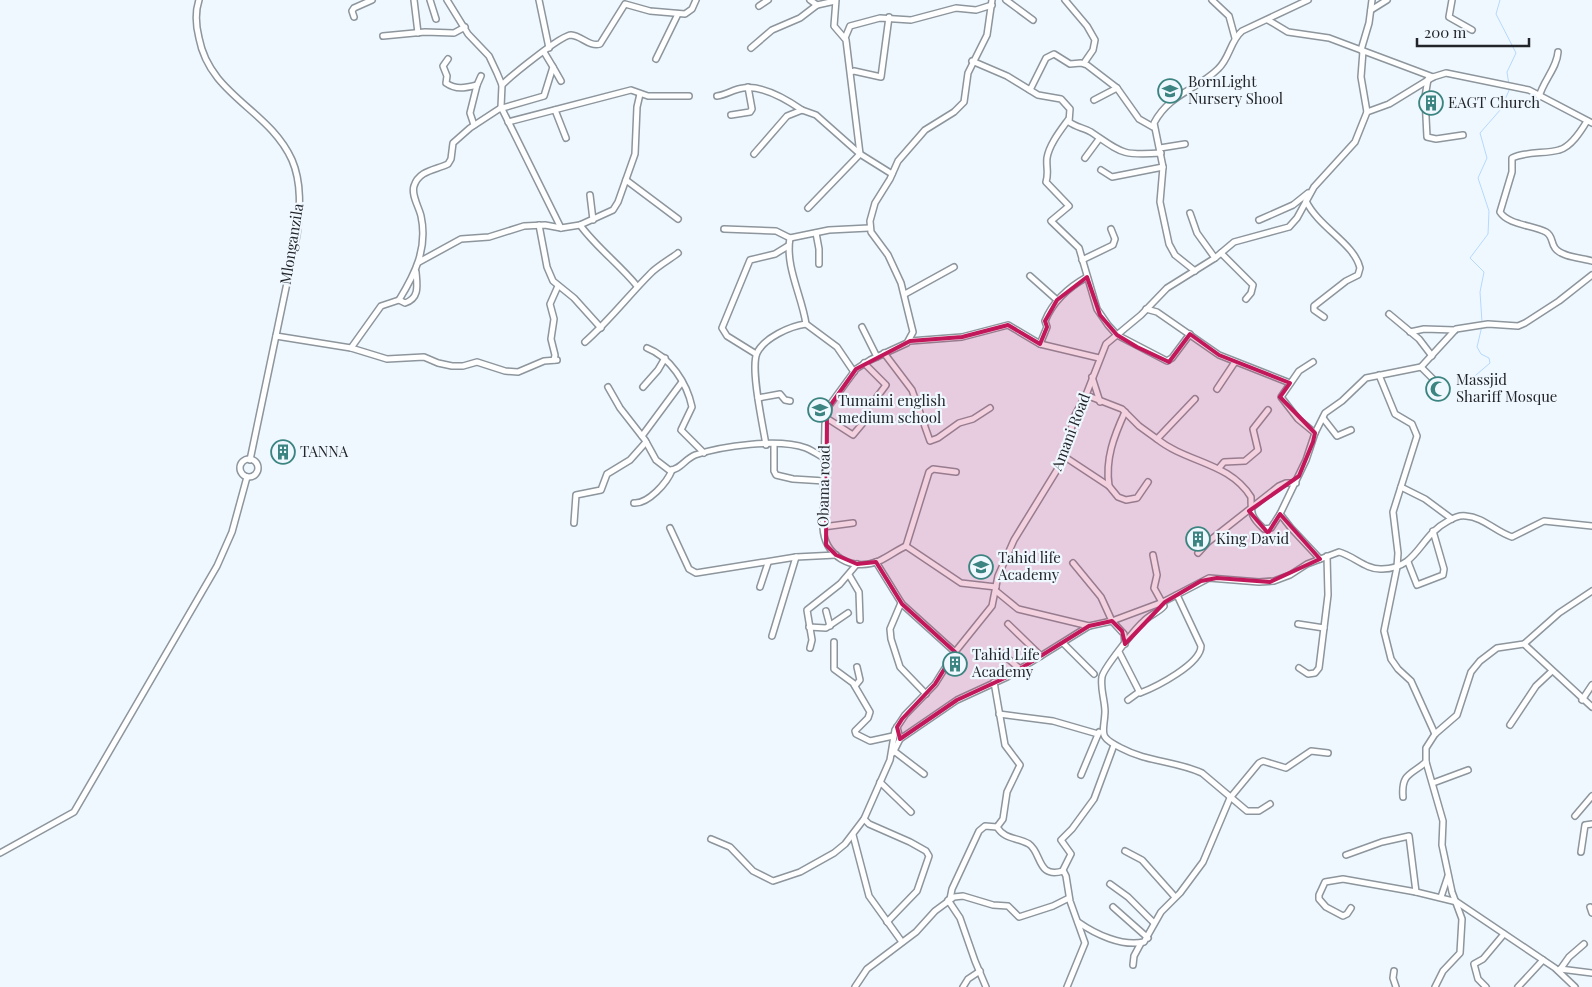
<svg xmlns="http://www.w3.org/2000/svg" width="1592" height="987" font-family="'Playfair Display',serif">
  <rect width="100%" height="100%" fill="#f0f8ff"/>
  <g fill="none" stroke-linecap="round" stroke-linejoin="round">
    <!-- stream -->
    <g stroke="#b5d8ff" stroke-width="1">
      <polyline points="1500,0 1496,14 1516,53 1507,72 1509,85"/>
      <polyline points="1482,322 1480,292 1484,272 1470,258 1488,234 1489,211 1478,178 1487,158 1480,133 1501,109 1510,88"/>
      <polyline points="1456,399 1469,381 1490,363 1489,358 1481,354 1477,347 1482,326"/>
    </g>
    <!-- minor casing -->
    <g stroke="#8d959d" stroke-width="8">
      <g id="minor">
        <path d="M199 0C195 12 196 26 199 38 210 96 269 109 292 160 302 183 300 210 297 235L250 460"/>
        <polyline points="414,0 418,33"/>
        <polyline points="430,0 436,19"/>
        <polyline points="447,0 468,34 489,56 497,73 502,85 501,107 561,228"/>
        <polyline points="539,0 549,48"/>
        <polyline points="810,0 817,5"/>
        <path d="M992 0 987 35 968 73 964 102 954 112 925 130 898 161 890 179 875 203 870 221 871 232 888 255 901 283 913 332 907 343 870 360 856 369 829 406 825 424 823 527C824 556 852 572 879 561 888 557 897 550 906 546L961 583 996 587"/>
        <polyline points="1006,0 1033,20"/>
        <polyline points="1065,0 1087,26 1095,40 1093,50 1084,63"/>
        <polyline points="1212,0 1229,16 1235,38"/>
        <polyline points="1452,0 1449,17 1472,30"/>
        <polyline points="759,6 768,0"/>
        <polyline points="1371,10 1387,0"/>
        <polyline points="354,17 352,11 354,8 372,0"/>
        <polyline points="1268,20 1288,32 1329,38 1433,77"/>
        <polyline points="383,36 425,32 454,33 465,27"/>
        <polyline points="845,38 850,26 880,18 911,20 956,8 976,10 992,5"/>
        <polyline points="751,48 772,30 800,18 817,5 835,1"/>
        <polyline points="1361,50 1369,23 1372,0"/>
        <polyline points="1363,51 1361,77 1367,112"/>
        <path d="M544 52 553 67 544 96 499 109 470 128 453 143 451 159 448 164C436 170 419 170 414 186 411 195 419 207 421 216 428 248 415 274 399 300L381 306 351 348 387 359 424 357 438 363 452 366H463L477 362 505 371 518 372 544 361 557 360"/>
        <path d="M448 59 443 66 447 76 446 83C456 90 465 88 477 85L481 76"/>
        <polyline points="656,59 678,14"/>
        <path d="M972 61 1007 76 1038 95 1061 99 1070 109 1069 122C1076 127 1084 128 1091 132 1122 153 1122 156 1161 153"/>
        <polyline points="553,67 561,81"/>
        <polyline points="851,72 854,71 881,77 889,17"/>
        <polyline points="1428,79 1425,97 1427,137 1436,139 1463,135"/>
        <path d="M502 85C511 76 561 35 571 35 582 36 589 47 600 44L625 4 650 11 685 14 692 9 696 0"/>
        <polyline points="1030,90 1046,58 1054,54 1070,64 1081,63 1087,65 1117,88 1139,119 1153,127"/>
        <path d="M717 96C726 95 734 89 743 88 763 85 786 99 802 110"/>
        <path d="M1539 97C1543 81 1557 68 1558 52"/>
        <polyline points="1094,100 1117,88"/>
        <polyline points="555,110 566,138"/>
        <polyline points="731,115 750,112 752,109 748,87"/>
        <path d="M1068 120C1060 131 1049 145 1047 158 1046 167 1049 173 1046 182L1069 206 1051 221 1079 248 1097 309 1108 325 1117 335 1167 361 1172 358 1190 334"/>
        <path d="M1587 121C1581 131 1571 147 1559 150 1545 154 1527 151 1512 158V172L1500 212C1508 225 1533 225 1546 232 1553 236 1551 243 1555 248 1561 257 1582 258 1592 261"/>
        <polyline points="508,122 631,90 648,96 689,96"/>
        <polyline points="474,125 470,113 477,85"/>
        <polyline points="1160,148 1185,144"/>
        <polyline points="754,154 787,116 802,110 816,115 860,154 892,174"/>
        <polyline points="1085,158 1099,139"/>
        <polyline points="1101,170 1112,177 1163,167"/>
        <polyline points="626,180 678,219"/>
        <polyline points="590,195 593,220"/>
        <path d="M1306 201C1319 228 1354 243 1360 268L1358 275 1346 281 1314 306V310L1324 317"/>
        <polyline points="808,208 860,154 846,40 834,26 836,0"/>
        <polyline points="1190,213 1197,233 1215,258"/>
        <polyline points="1259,220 1293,205 1308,193"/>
        <polyline points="539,225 547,267 553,281 574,298 601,328"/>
        <path d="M580 225C597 248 619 264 637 286"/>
        <polyline points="724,229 776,231 790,238 829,230 869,228"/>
        <polyline points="816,233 819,249 819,264"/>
        <path d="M790 238C785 267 802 296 806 324"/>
        <polyline points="1221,253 1253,285 1251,293 1246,299"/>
        <polyline points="1082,260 1113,245 1115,239 1111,229"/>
        <polyline points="419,262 461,239 489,237 524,226 545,225 561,228 580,225 613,210 618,202 635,154 637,107 640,94"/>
        <path d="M1195 271 1175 255 1169 244 1160 202 1163 167 1154 123C1169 94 1198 89 1218 69 1230 58 1230 41 1242 31L1308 0"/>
        <polyline points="1030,276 1057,300"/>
        <polyline points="905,294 954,267"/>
        <path d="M399 300 405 303C420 298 417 285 416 272"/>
        <polyline points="1146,309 1157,312 1219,355 1290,383"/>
        <polyline points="1389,314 1419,339 1432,356"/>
        <polyline points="862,327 877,357"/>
        <polyline points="1410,332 1424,329 1455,330"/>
        <polyline points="276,336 351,348"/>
        <polyline points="910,341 962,337 1008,325 1040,344 1099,358"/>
        <path d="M585 342C609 321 628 296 650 274 656 267 675 256 678 253"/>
        <path d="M1040 344 1047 327 1045 321C1053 301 1069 287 1087 277"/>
        <path d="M647 348C670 357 687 383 692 407L681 430 704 453"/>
        <polyline points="884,353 912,390 930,441 938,438 959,423 973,419 990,408"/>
        <polyline points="756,354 727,336 722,328 750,260 775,254 788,246"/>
        <polyline points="554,360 555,355 551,339 554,319 550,304 558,286"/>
        <polyline points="1313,362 1299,371 1281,397 1298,419 1315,433"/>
        <polyline points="864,363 886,385 874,401"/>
        <polyline points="1421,367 1438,384"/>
        <polyline points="1379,375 1395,414 1412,424 1417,436 1393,512 1398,553 1397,567 1384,631 1391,659 1398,669 1411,681 1435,734"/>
        <polyline points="1092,377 1100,402"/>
        <path d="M608 387 620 408 645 440 656 460 669 470C679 471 685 459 695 455 722 446 778 438 806 448 813 451 819 455 826 459"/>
        <polyline points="643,387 658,370 665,358"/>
        <polyline points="1217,389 1235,362"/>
        <polyline points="1086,395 1122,409 1139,426 1157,439 1195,399"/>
        <polyline points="758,398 780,394 785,400 790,401"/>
        <polyline points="825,417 853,435 868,417"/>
        <polyline points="1323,418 1337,436 1351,430"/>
        <polyline points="642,436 682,382"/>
        <path d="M1157 439C1187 463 1229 462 1251 497 1251 514 1251 517 1264 529L1271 528 1280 514"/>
        <polyline points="774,444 774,471 776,475 793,479 825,481"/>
        <path d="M766 445C763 426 750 368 757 353 764 338 790 326 806 324L837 347 854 372"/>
        <polyline points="1065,457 1109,486 1118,497 1126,500 1137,498 1148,482"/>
        <circle cx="249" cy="468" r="9"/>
        <polyline points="1219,468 1224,462 1245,461 1258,450 1253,429 1268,410"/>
        <path d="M1109 486C1105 459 1114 436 1125 412"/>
        <polyline points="1401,487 1425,499 1452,519"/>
        <path d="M634 503C648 504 667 483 672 470"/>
        <polyline points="574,523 576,495 601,490 607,474 630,460 646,442"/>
        <polyline points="823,527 853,523"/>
        <polyline points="670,528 689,569 696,573 796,557 836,555"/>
        <polyline points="906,546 929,472 933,469 956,472"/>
        <polyline points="1198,553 1208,542 1279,486 1286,483 1296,483"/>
        <path d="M1153 555 1157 575 1154 588 1164 606C1158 613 1149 615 1143 622 1135 629 1103 669 1102 677 1100 689 1105 700 1105 712 1104 734 1097 736 1121 748 1147 762 1176 761 1202 773L1247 811H1259L1270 804"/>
        <polyline points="1320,559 1291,528 1280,514 1306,460 1315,433 1325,413 1342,401 1366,378 1421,367 1456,329 1488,324 1518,326 1525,323 1559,301 1592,275"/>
        <polyline points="876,562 902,604 955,652"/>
        <polyline points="1408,562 1417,585 1443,575 1444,569 1433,531"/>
        <polyline points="1073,563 1101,597 1112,621 1124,634 1125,644"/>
        <polyline points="849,575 859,592 860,620"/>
        <polyline points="760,587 768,563"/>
        <polyline points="996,591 1018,609 1089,626"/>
        <polyline points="901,603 890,629 891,639 900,667 926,694"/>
        <polyline points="826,611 830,626"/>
        <polyline points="1008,624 1041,656"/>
        <polyline points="1298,624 1324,628"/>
        <polyline points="809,627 826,628 848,613"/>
        <polyline points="772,636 796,557"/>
        <polyline points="834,642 834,669 853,683 870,712 868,718 855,731 856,734 870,741 893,736"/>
        <polyline points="1063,643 1094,674"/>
        <polyline points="1524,644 1592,707"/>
        <polyline points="810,648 812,640 807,610 840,584 857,564"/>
        <polyline points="999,651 1020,669"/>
        <path d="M1119 652 1140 693C1156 687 1201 664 1201 646L1177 595"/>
        <polyline points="1299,668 1308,674 1315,673 1319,668 1328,595 1327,556"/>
        <polyline points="855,686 860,680 857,667"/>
        <polyline points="1128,700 1139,692"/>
        <polyline points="1582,700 1592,685"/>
        <polyline points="999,714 1053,721 1098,734"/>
        <polyline points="1510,725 1536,686 1552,671"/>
        <path d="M900 739 957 700 1007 677 1089 626 1112 621 1163 602 1209 578 1259 582 1274 581 1290 575 1307 564 1339 552C1354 556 1366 570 1382 569 1419 568 1418 537 1448 521 1453 518 1460 515 1466 516 1483 517 1496 532 1512 537L1544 521 1592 526"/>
        <polyline points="894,751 924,774"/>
        <polyline points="893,753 900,739 897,727"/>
        <polyline points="1081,775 1099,732"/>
        <polyline points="880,782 911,812"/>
        <polyline points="1433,783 1468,770"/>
        <path d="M1403 797C1401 773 1411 775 1426 762"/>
        <polyline points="1575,816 1592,796"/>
        <polyline points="864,819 869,824 910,842 926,851 929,856 917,891 887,922"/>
        <path d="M997 827C1005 840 1017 837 1029 844 1042 853 1037 879 1063 871"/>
        <polyline points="853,835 869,896 902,942"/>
        <polyline points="711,839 730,847 753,871 773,881 800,872 834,853 845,844 864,819 890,760 895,730 905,715 935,684 955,652 992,606 998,576 1014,540 1065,457 1074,417 1086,395 1106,344 1141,315 1167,288 1215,258 1234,242 1289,227 1297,218 1314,187 1355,142 1367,112 1389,104 1433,77 1446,73 1529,90 1592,123"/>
        <polyline points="1125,851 1142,860 1175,897"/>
        <polyline points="1581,852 1585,825 1592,824"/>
        <polyline points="0,853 74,812 217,566 232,532 247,477"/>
        <polyline points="1346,855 1382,842 1409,836 1416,892"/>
        <polyline points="1110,884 1128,897 1154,923"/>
        <polyline points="1441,897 1448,876"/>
        <polyline points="950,899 952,889 979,831 985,826 997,827 1003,819 1007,792 1020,765 1005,745 994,682"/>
        <polyline points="948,900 960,918 975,961 986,987"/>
        <polyline points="1113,907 1148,938"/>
        <polyline points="1590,907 1592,913"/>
        <polyline points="1351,908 1347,914 1343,916 1326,907 1319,899 1319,895 1325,882 1343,879 1416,892 1457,902 1555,968 1575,987"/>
        <path d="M1078 922C1095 934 1122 947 1144 942L1161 912 1180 893 1203 862 1230 798 1259 763 1263 761 1286 768 1311 751 1328 753"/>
        <polyline points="1133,965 1134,956 1141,943"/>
        <polyline points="1560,969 1592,973"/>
        <polyline points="1394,971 1393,978 1396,987"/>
        <polyline points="1559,971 1569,957 1584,944"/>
        <polyline points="855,987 867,969 916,932 935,911 954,897 963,896 993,905 1008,906 1019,917 1053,906 1069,898"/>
        <polyline points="963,987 968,979 980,971"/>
        <polyline points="1067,987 1085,943 1070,901 1066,876 1063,870 1071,854 1061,840 1072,829 1094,799 1114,745"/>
        <polyline points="1435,987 1443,971 1460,953 1462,919 1452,892 1442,845 1443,821 1426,762 1426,748 1435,734 1457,715 1471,672 1480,661 1497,648 1524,644 1559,613 1592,591"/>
        <polyline points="1486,987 1478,979 1474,964 1483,959 1504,934"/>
        <polyline points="1518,987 1543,960"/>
      </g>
    </g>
    <!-- minor -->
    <use href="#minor" stroke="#fff" stroke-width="5"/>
  </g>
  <!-- marked area -->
  <path fill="#c2185b" fill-opacity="0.2" stroke="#c2185b" stroke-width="4" stroke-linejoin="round" d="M1087 277 1100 315 1117 335 1137 347 1169 362 1190 334 1219 355 1290 383 1280 397 1315 433 1313 442 1299 476 1249 511 1268 533 1280 514 1320 559 1270 582 1217 578 1201 581 1165 602 1125 644 1122 631 1112 621 1089 626 1007 677 957 700 900 739 897 727 902 719 935 684 955 652 902 604 876 562 857 564 836 555 826 545 827 410 856 369 910 341 962 337 1008 325 1040 344 1047 327 1045 321 1057 300Z"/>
  <!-- icons -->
  <defs>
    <g id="school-ring" transform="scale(1.25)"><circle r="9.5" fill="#f0f8ff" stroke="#3c8481" stroke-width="1.5"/><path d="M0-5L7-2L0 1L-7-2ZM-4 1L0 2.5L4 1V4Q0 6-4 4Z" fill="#3c8481"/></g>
    <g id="building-ring" transform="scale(1.25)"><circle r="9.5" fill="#f0f8ff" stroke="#3c8481" stroke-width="1.5"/><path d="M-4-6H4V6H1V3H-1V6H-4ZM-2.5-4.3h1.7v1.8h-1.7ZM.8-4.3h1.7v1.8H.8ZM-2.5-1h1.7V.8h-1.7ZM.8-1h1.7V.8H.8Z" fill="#3c8481"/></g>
    <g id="mosque-ring" transform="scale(1.25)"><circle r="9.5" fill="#f0f8ff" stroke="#3c8481" stroke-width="1.5"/><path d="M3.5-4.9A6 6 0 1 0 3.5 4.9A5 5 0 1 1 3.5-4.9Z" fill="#3c8481"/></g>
  </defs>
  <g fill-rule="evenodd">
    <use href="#school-ring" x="1170" y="91"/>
    <use href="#building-ring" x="1431" y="103"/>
    <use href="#mosque-ring" x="1438" y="389"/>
    <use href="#school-ring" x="820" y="410"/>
    <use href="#building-ring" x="283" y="452"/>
    <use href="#building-ring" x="1198" y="539"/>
    <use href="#school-ring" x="981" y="567"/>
    <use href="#building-ring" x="955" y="664"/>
  </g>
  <g text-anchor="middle" stroke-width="4.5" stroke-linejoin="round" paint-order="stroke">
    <!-- poi labels -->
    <g font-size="15" fill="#222529" stroke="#f0f8ff" text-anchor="start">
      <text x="1188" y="87">BornLight<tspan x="1188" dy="17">Nursery Shool</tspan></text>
      <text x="1448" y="108">EAGT Church</text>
      <text x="1456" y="385">Massjid<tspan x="1456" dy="17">Shariff Mosque</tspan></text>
      <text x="838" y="406">Tumaini english<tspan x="838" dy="17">medium school</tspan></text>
      <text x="300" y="457">TANNA</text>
      <text x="1216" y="544">King David</text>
      <text x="998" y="563">Tahid life<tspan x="998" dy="17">Academy</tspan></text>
      <text x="972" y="660">Tahid Life<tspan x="972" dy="17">Academy</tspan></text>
    </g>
    <!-- street labels -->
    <g font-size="15" fill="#222529" stroke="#f0f8ff">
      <text transform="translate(292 244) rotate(-81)" y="5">Mlonganzila</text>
      <text transform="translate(1071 432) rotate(-69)" y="5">Amani Road</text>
      <text transform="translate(824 486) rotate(-89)" y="5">Obama road</text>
    </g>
  </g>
  <!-- scale -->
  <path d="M1417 38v8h112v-8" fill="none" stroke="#222529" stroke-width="2.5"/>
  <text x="1424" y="38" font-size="15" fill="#222529" stroke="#f0f8ff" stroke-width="4" paint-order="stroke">200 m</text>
</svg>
